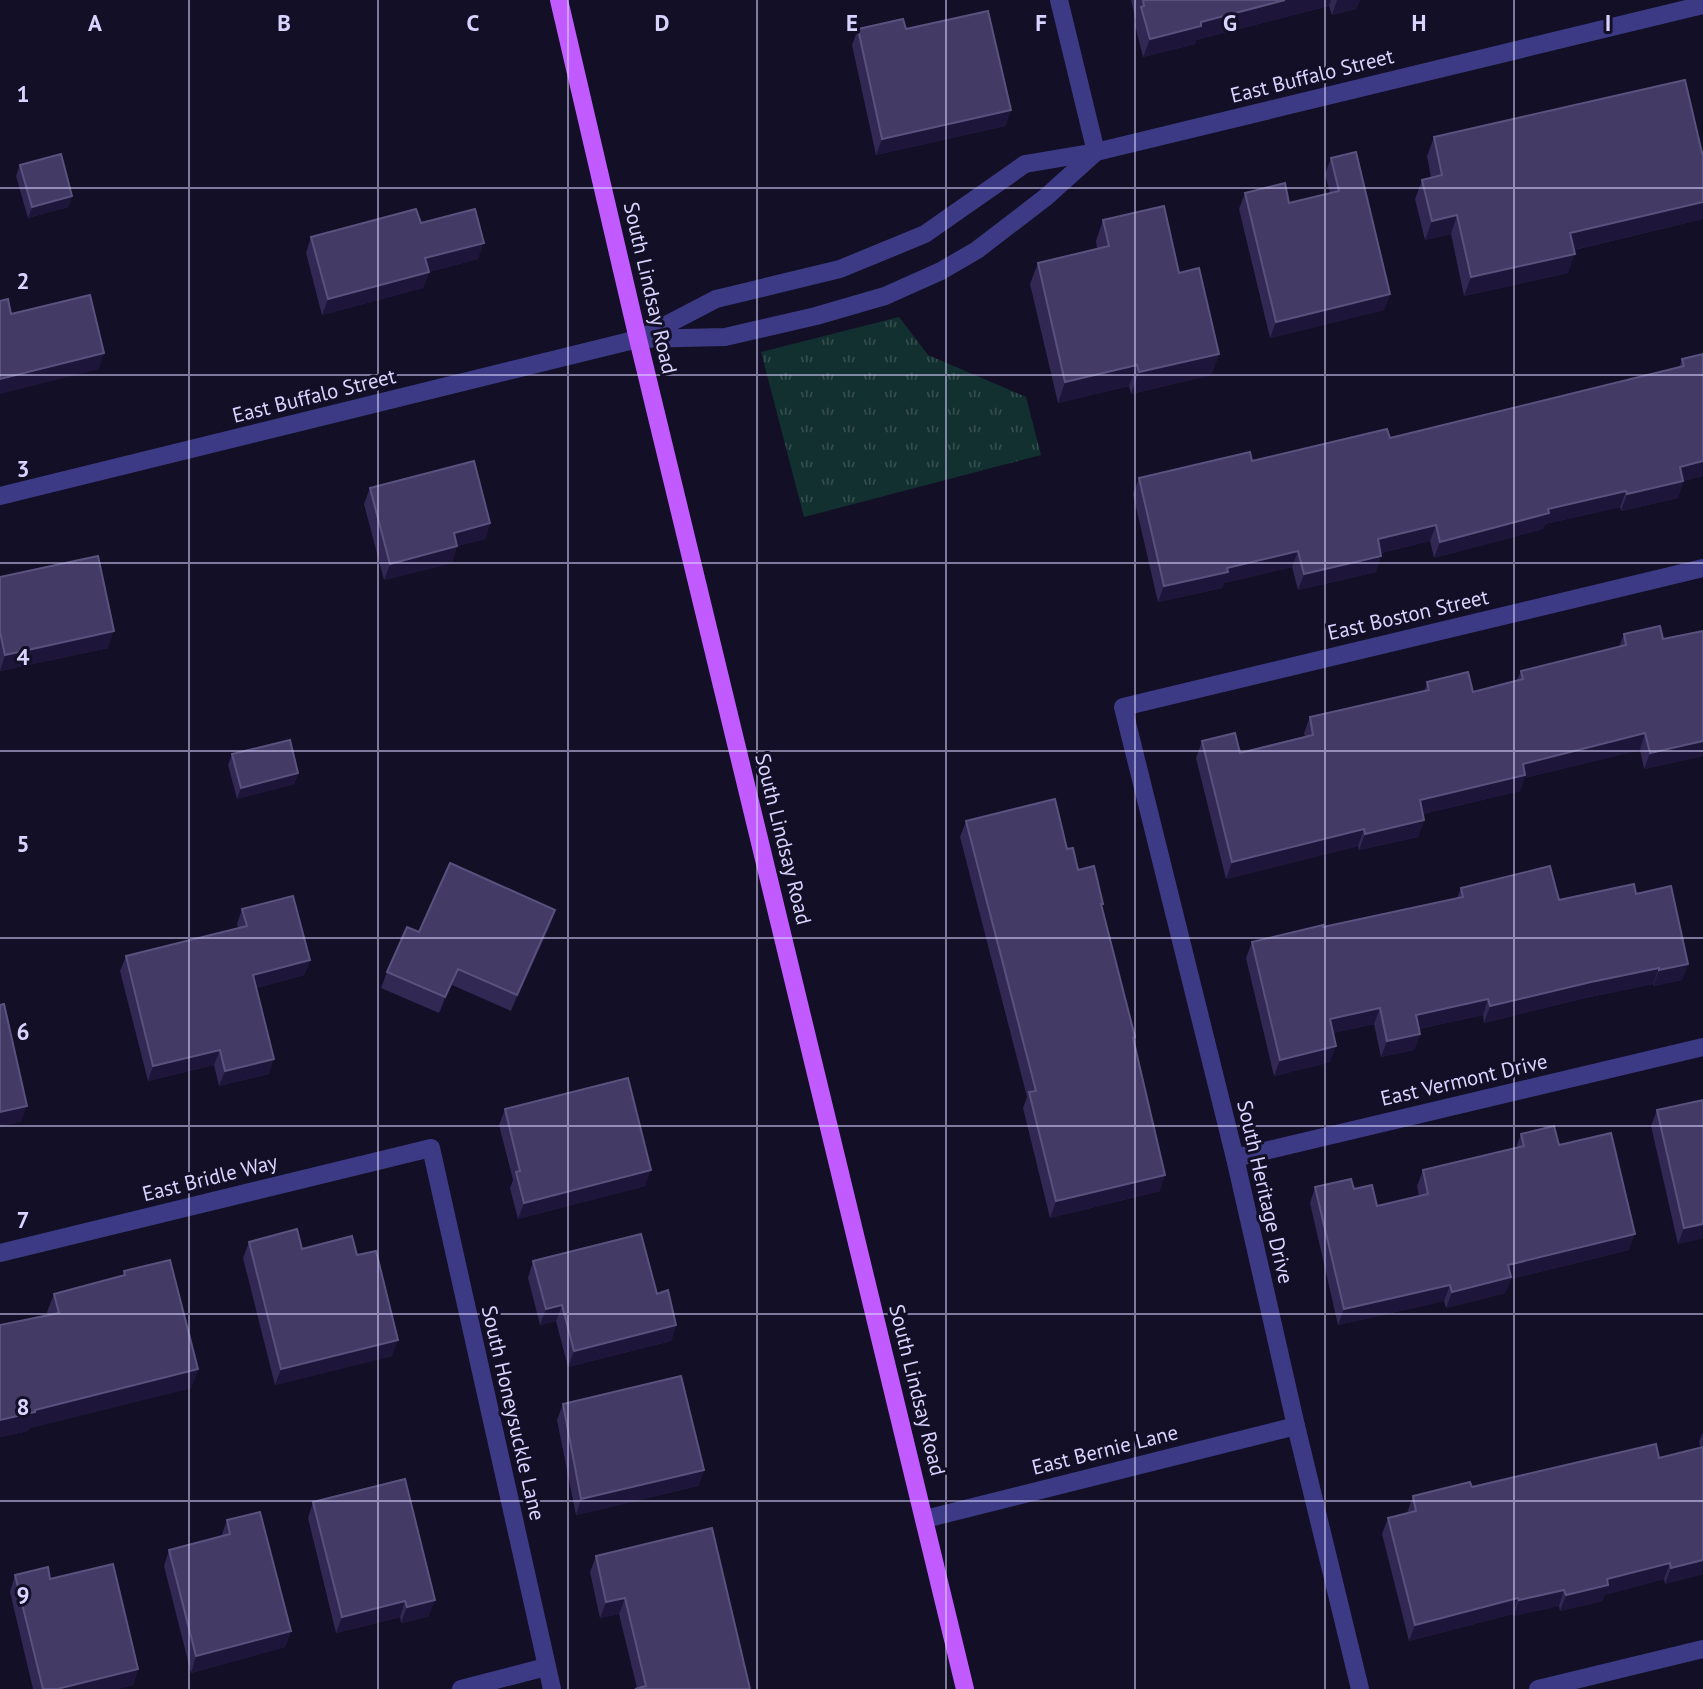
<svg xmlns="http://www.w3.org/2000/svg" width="1703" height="1689" font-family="'PT Sans',sans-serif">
  <defs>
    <pattern id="grass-tufts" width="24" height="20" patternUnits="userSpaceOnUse" patternTransform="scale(1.75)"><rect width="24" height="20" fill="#12302f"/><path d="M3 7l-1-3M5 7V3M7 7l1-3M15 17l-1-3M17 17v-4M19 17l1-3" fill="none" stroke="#344d4e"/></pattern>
  </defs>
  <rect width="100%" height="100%" fill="#130f26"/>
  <!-- grass -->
  <polygon fill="url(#grass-tufts)" points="899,317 928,355 1026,397 1041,455 804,517 761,352"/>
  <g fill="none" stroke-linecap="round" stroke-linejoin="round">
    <!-- minor -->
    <g stroke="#3d3a85" stroke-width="18">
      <polyline points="1059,0 1096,152"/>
      <polyline points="645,336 716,299 840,269 925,234 1025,164 1096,152 1703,5"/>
      <polyline points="0,496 638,339 725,337 816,316 885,296 941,271 977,250 1046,197 1096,152"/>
      <polyline points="1235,1158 1703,1047"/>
      <polyline points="0,1253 431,1148 552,1689"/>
      <polyline points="925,1519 1296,1426"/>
      <polyline points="461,1689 546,1667"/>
      <polyline points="1360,1689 1296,1426 1235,1158 1123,707 1703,568"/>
      <polyline points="1538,1689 1703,1649"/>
    </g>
    <!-- major -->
    <polyline stroke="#c25bff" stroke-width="18" points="559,0 638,339 965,1689"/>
  </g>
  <!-- wall -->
  <g fill="#312854">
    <polygon points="1131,0 1360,0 1356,9 1332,15 1329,6 1196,40 1195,44 1143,57 1135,25 1136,21"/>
    <polygon points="858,29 906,29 1011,110 1005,126 876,155 852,45"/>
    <polygon points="1434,137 1703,152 1703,219 1574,250 1568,273 1464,296 1451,234 1425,240 1415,199 1422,180 1431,178 1427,156"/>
    <polygon points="1331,158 1390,294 1384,310 1270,338 1239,209 1245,193 1289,203 1330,193 1325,174"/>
    <polygon points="20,165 72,196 68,207 28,218 16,176"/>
    <polygon points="1103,220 1179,273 1219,354 1211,375 1131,394 1129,386 1058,403 1030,284 1038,263 1097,249 1096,241"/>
    <polygon points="421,223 478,259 429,272 423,288 322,315 306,253 311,237"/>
    <polygon points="1703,354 1703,476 1683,481 1678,498 1621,511 1620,507 1545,524 1543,529 1434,558 1430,541 1381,553 1376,572 1298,590 1292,567 1224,583 1222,588 1158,602 1133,494 1139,478 1252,461 1390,438 1679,368 1682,359"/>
    <polygon points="370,488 490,523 485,539 457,546 452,563 384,580 364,504"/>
    <polygon points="0,577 108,648 0,671"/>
    <polygon points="1703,631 1703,756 1644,769 1640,750 1524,778 1520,791 1423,814 1424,820 1418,837 1359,850 1358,846 1226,879 1196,758 1202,741 1240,753 1305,737 1304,733 1310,717 1424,692 1427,682 1473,692 1517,680 1521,671 1619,647 1624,634 1663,639"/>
    <polygon points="232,754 298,773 294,784 237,799 228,765"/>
    <polygon points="966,821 1067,849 1102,907 1133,1041 1160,1191 1050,1218 1023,1108 1027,1097 960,837"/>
    <polygon points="1461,888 1559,900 1636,894 1688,964 1682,980 1653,986 1653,984 1585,998 1484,1023 1483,1015 1419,1029 1420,1034 1414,1050 1381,1057 1374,1024 1333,1033 1330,1062 1274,1076 1246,958 1252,942 1457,898"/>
    <polygon points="242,909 310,960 304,975 256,988 269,1074 219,1086 214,1065 148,1081 120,971 126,956 238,928 237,924"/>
    <polygon points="550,926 511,1011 452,985 439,1013 381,988 387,972 419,932"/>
    <polygon points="1703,1100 1703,1238 1678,1244 1651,1126 1657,1110"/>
    <polygon points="505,1109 645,1186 518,1219 510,1188 513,1180 499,1125"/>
    <polygon points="1521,1134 1559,1145 1629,1250 1511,1279 1505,1293 1446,1308 1444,1301 1338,1325 1310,1203 1315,1187 1354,1189 1377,1206 1419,1196 1417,1186 1423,1170 1516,1148"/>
    <polygon points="249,1242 357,1255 392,1356 275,1385 243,1258"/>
    <polygon points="533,1261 657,1294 676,1325 671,1341 568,1367 556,1321 540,1325 528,1278"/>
    <polygon points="124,1271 198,1369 191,1388 29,1428 28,1431 0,1437 0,1325 48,1315 47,1312 54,1294 123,1276"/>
    <polygon points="563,1404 704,1470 698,1486 576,1515 557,1420"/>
    <polygon points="1703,1432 1703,1574 1665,1584 1664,1579 1604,1595 1602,1601 1560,1611 1559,1606 1513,1616 1513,1614 1409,1641 1382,1534 1388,1518 1407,1513 1413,1496 1659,1458 1701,1448 1699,1442"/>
    <polygon points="313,1502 429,1616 401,1623 400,1617 336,1633 308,1518"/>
    <polygon points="227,1520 291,1631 285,1647 191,1673 164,1566 169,1550 221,1537"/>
    <polygon points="596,1556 750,1689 637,1688 619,1614 600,1618 590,1572"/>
    <polygon points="15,1575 50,1579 138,1669 133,1685 118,1689 33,1689 10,1592"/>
  </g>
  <!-- shaded-wall -->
  <g fill="#1d163a">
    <polygon points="1285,0 1331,0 1329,6 1196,40 1195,44 1143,57 1150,39 1201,22"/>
    <polygon points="1337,0 1360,0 1356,9 1332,15"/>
    <polygon points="1011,110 1005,126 876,155 882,139"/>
    <polygon points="72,196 68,207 28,218 32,207"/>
    <polygon points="1703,202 1703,219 1564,252 1570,233"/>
    <polygon points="1457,215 1451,234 1425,240 1432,221"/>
    <polygon points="484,243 478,259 429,272 423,288 322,315 328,299 425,258"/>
    <polygon points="1575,254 1568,273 1464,296 1471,277"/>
    <polygon points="1390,294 1384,310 1270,338 1276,322"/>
    <polygon points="104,353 99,369 0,394 0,379"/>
    <polygon points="1219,354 1211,375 1131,394 1139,372"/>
    <polygon points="1137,365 1129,386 1058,403 1065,382"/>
    <polygon points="1703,461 1703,476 1674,483 1680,467"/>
    <polygon points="1683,481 1678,498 1621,511 1627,494"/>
    <polygon points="1626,491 1620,507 1545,524 1543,529 1434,558 1440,542 1548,509"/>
    <polygon points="490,523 485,539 457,546 452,563 384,580 390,564 454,533"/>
    <polygon points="1436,525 1430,541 1372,555 1378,539"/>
    <polygon points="1298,551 1292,567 1224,583 1222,588 1158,602 1164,586 1227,568"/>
    <polygon points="1381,556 1376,572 1298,590 1304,574"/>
    <polygon points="114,631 108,648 0,671 5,655"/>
    <polygon points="1645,733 1640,750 1524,778 1520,791 1414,816 1420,800 1523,764"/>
    <polygon points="1703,741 1703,756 1644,769 1650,753"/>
    <polygon points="298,773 294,784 237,799 241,788"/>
    <polygon points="1424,820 1418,837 1359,850 1365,834"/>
    <polygon points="1364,829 1358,846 1226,879 1232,862"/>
    <polygon points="555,910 550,926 511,1011 517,995"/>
    <polygon points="310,960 304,975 247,990 253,975"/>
    <polygon points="1688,964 1682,980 1653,986 1659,970"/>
    <polygon points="1659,968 1653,984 1585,998 1484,1023 1490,1006 1591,982"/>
    <polygon points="458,969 452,985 439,1013 445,997"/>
    <polygon points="1488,999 1483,1015 1410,1031 1416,1015"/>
    <polygon points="1380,1008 1374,1024 1324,1035 1330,1019"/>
    <polygon points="1420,1034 1414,1050 1381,1057 1387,1041"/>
    <polygon points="1336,1046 1330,1062 1274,1076 1280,1060"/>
    <polygon points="220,1050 214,1065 148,1081 153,1066"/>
    <polygon points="274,1059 269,1074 219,1086 225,1071"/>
    <polygon points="27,1106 21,1122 0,1127 0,1112"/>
    <polygon points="651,1170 645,1186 518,1219 524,1203"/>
    <polygon points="1165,1175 1160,1191 1050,1218 1056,1201"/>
    <polygon points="1703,1224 1703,1238 1678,1244 1684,1228"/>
    <polygon points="1635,1234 1629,1250 1511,1279 1505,1293 1446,1308 1452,1292 1508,1265"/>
    <polygon points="1450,1285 1444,1301 1338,1325 1344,1309"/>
    <polygon points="562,1305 556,1321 540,1325 546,1309"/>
    <polygon points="676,1325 671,1341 568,1367 574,1351"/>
    <polygon points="398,1340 392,1356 275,1385 281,1369"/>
    <polygon points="198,1369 191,1388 29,1428 28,1431 0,1437 0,1420 35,1410"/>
    <polygon points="704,1470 698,1486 576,1515 581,1499"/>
    <polygon points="1703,1560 1703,1574 1665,1584 1671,1568"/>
    <polygon points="1670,1563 1664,1579 1604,1595 1602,1601 1560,1611 1566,1595 1607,1579"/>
    <polygon points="1564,1590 1559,1606 1513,1616 1519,1600"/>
    <polygon points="625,1598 619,1614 600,1618 606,1602"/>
    <polygon points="1518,1598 1513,1614 1409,1641 1415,1625"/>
    <polygon points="435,1600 429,1616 401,1623 407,1607"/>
    <polygon points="405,1601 400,1617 336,1633 342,1617"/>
    <polygon points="291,1631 285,1647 191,1673 196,1656"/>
    <polygon points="138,1669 133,1685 118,1689 57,1689"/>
  </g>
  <!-- building -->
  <g fill="#433a66" stroke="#5a527e" stroke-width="2">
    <polygon points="1143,0 1285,0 1201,22 1201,26 1150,39 1141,7 1144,6"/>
    <polygon points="988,11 1011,110 882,139 858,29 903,19 906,29"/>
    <polygon points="1685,80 1702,153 1703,152 1703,202 1570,233 1575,254 1471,277 1457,215 1432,221 1422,180 1442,175 1434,137"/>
    <polygon points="1356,152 1390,294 1276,322 1245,193 1285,183 1289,203 1339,191 1331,158"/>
    <polygon points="61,154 72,196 32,207 20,165"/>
    <polygon points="1164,206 1179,273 1199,268 1219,354 1139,372 1137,365 1065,382 1038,263 1109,246 1103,220"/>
    <polygon points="416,209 421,223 475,209 484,243 425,258 429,272 328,299 311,237"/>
    <polygon points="90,295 104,353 0,379 0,301 8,299 11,314"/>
    <polygon points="1703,354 1703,461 1680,467 1683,481 1627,494 1626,491 1548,509 1549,513 1440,542 1436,525 1378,539 1381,556 1304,574 1298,551 1227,568 1228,572 1164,586 1139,478 1250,452 1252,461 1387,429 1390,438 1684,366 1682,359"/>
    <polygon points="474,461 490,523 454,533 457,546 390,564 370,488"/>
    <polygon points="98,556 114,631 5,655 0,632 0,577"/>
    <polygon points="1660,626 1663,639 1703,631 1703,741 1650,753 1645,733 1523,764 1525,775 1420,800 1424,820 1365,834 1364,829 1232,862 1202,741 1235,733 1240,753 1313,735 1310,717 1429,690 1427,682 1468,672 1473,692 1523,679 1521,671 1626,645 1624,634"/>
    <polygon points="290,740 298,773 241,788 232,754"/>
    <polygon points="1055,799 1067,849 1073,848 1078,870 1094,866 1103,904 1101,904 1135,1037 1133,1038 1165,1175 1056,1201 1029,1092 1036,1091 966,821"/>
    <polygon points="450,863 555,910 517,995 458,969 445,997 387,972 407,927 419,932"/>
    <polygon points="1550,866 1559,900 1634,884 1636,894 1671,886 1688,964 1659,970 1659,968 1591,982 1490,1006 1488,999 1416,1015 1420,1034 1387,1041 1380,1008 1330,1019 1336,1046 1280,1060 1252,942 1323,925 1323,927 1463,897 1461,888"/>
    <polygon points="293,896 310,960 253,975 274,1059 225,1071 220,1050 153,1066 126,956 247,926 242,909"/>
    <polygon points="4,1004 27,1106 0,1112 0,1005"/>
    <polygon points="628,1078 651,1170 524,1203 516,1172 520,1171 505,1109"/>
    <polygon points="1703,1100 1703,1224 1684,1228 1657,1110"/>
    <polygon points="1554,1126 1559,1145 1611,1133 1635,1234 1508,1265 1511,1277 1452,1292 1450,1285 1344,1309 1315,1187 1351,1179 1354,1189 1372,1185 1377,1206 1428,1194 1423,1170 1524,1146 1521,1134"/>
    <polygon points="297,1229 302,1249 352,1236 357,1255 376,1251 398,1340 281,1369 249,1242"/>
    <polygon points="641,1234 657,1294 668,1290 676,1325 574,1351 562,1305 546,1309 533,1261"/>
    <polygon points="170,1260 198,1369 35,1410 35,1412 0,1420 0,1325 59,1313 54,1294 125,1275 124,1271"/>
    <polygon points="681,1376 704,1470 581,1499 563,1404"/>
    <polygon points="1656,1444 1659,1458 1703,1447 1703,1560 1671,1568 1670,1563 1607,1579 1608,1585 1566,1595 1564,1590 1519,1600 1518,1598 1415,1625 1388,1518 1416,1511 1413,1496 1470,1482 1472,1487"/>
    <polygon points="405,1479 435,1600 407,1607 405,1601 342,1617 313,1502"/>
    <polygon points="260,1512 291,1631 196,1656 169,1550 230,1534 227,1520"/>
    <polygon points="712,1528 750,1689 635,1689 646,1686 625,1598 606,1602 596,1556"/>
    <polygon points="113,1564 138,1669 57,1689 43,1689 15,1575 48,1567 50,1579"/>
  </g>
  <!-- grid -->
  <path fill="none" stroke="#d9d4ff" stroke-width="2" stroke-opacity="0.55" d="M189 0V1689M378 0V1689M568 0V1689M757 0V1689M946 0V1689M1135 0V1689M1325 0V1689M1514 0V1689M0 188H1703M0 375H1703M0 563H1703M0 751H1703M0 938H1703M0 1126H1703M0 1314H1703M0 1501H1703"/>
  <g text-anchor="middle" stroke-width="6" stroke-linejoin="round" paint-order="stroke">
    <!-- street labels -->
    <g font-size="21" fill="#d9d4ff" stroke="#130f26">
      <text transform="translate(1312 76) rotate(-14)" y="7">East Buffalo Street</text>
      <text transform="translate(650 288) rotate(77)" y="7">South Lindsay Road</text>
      <text transform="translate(314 396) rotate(-14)" y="7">East Buffalo Street</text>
      <text transform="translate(1408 615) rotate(-13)" y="7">East Boston Street</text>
      <text transform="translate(783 839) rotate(76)" y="7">South Lindsay Road</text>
      <text transform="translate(1464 1080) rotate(-13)" y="7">East Vermont Drive</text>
      <text transform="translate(210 1178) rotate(-14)" y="7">East Bridle Way</text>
      <text transform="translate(1265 1192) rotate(77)" y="7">South Heritage Drive</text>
      <text transform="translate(917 1390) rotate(76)" y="7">South Lindsay Road</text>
      <text transform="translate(513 1413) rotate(77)" y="7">South Honeysuckle Lane</text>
      <text transform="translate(1105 1450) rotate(-14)" y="7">East Bernie Lane</text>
    </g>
  </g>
  <g font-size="23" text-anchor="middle" font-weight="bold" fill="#d9d4ff" stroke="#130f26" stroke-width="6" stroke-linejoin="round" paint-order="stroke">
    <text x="95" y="31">A</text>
    <text x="284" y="31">B</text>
    <text x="473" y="31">C</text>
    <text x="662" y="31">D</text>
    <text x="852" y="31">E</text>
    <text x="1041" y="31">F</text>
    <text x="1230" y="31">G</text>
    <text x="1419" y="31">H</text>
    <text x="1608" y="31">I</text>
    <text x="23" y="102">1</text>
    <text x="23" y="289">2</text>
    <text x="23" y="477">3</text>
    <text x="23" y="665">4</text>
    <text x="23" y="852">5</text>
    <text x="23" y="1040">6</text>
    <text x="23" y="1228">7</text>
    <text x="23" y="1415">8</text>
    <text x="23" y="1603">9</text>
  </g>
</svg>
